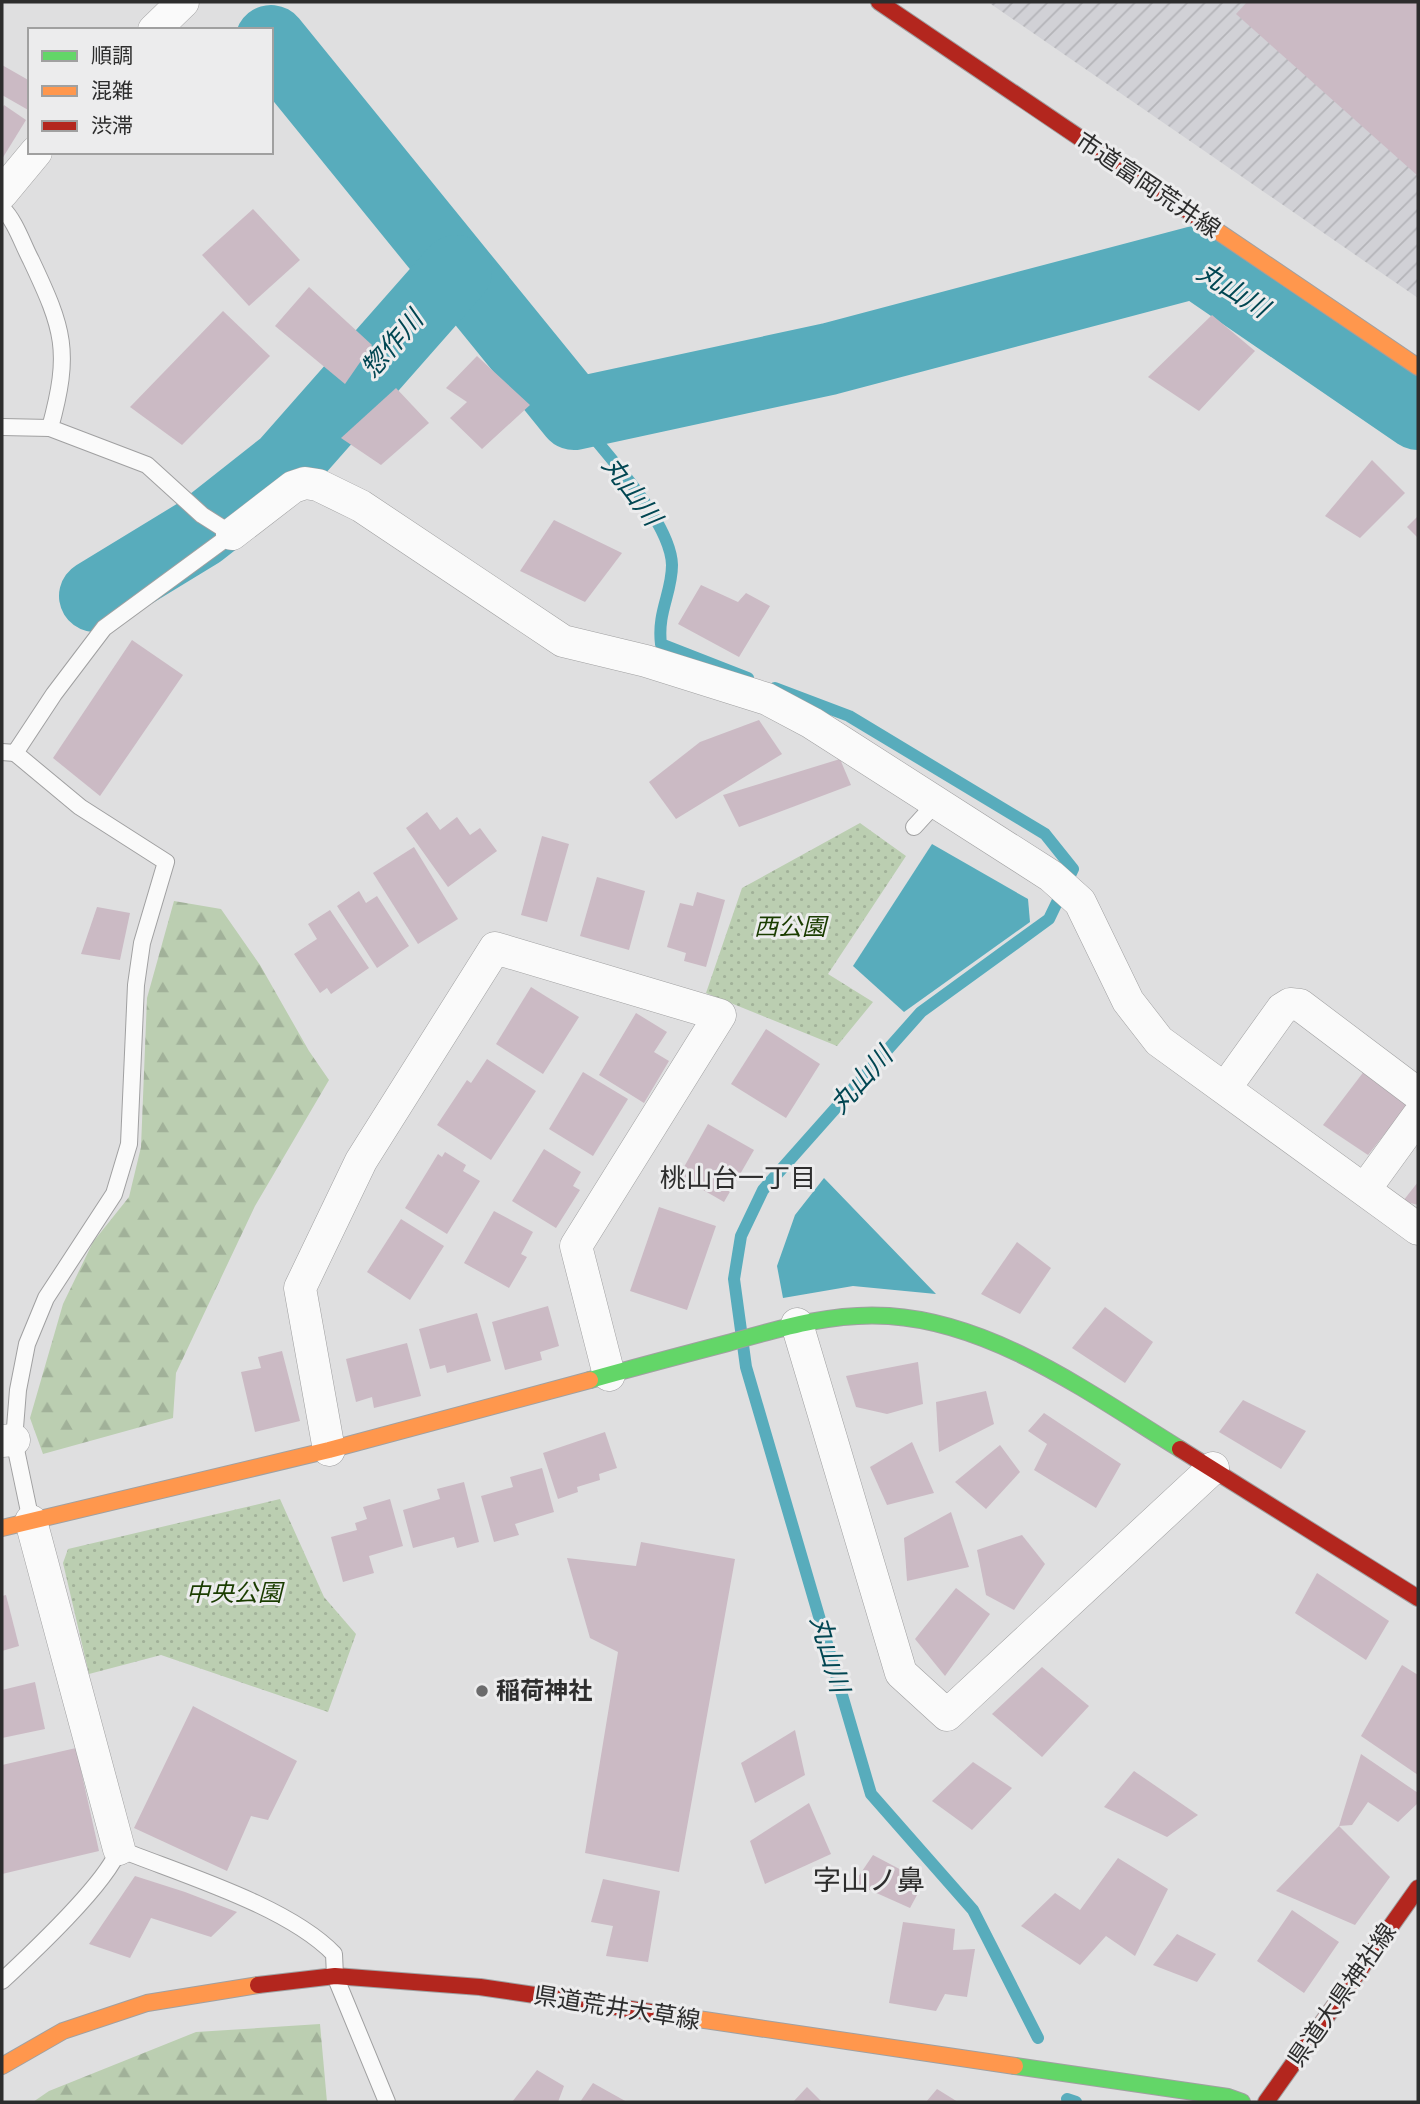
<svg xmlns="http://www.w3.org/2000/svg" width="1420" height="2104" font-family="'IBM Plex Serif','Noto Sans JP',serif">
  <defs>
    <pattern id="industrial-furrows" width="10" height="10" patternUnits="userSpaceOnUse" patternTransform="scale(1.75)"><rect width="10" height="10" fill="#d1d1d6"/><path d="M-1 1l2-2M0 10L10 0M9 11l2-2" fill="none" stroke="#b4b4b8"/></pattern>
    <pattern id="forest-firs" width="22" height="20" patternUnits="userSpaceOnUse" patternTransform="scale(1.75)"><rect width="22" height="20" fill="#bbceb1"/><path d="M5 1l3.5 6h-7zM16 11l3.5 6h-7z" fill="#a1b199"/></pattern>
    <pattern id="park-dots" width="8" height="8" patternUnits="userSpaceOnUse" patternTransform="scale(1.75)"><rect width="8" height="8" fill="#bbceb1"/><path d="M2 2h.1M6 6h.1" fill="none" stroke="#a1b199" stroke-width="1.8" stroke-linecap="round"/></pattern>
  </defs>
  <rect width="100%" height="100%" fill="#dfdfe0"/>
  <!-- industrial -->
  <polygon fill="url(#industrial-furrows)" points="988,2 1418,2 1418,298"/>
  <!-- forest -->
  <g fill="url(#forest-firs)">
    <polygon points="174,901 221,909 260,965 309,1051 329,1080 255,1206 176,1373 173,1418 43,1454 30,1418 63,1304 93,1242 129,1197 141,1147 147,998"/>
    <polygon points="320,2024 327,2102 33,2102 49,2091 196,2032"/>
  </g>
  <!-- park -->
  <g fill="url(#park-dots)">
    <polygon points="860,823 906,856 828,974 873,1002 837,1046 706,993 742,888"/>
    <polygon points="280,1499 324,1597 356,1634 328,1712 161,1655 89,1674 63,1563 68,1549"/>
  </g>
  <!-- water -->
  <g fill="#58acbc">
    <polygon points="932,844 1028,899 1030,922 904,1012 853,966"/>
    <polygon points="824,1178 936,1294 853,1286 783,1298 777,1266 795,1215"/>
  </g>
  <g fill="none" stroke-linecap="round" stroke-linejoin="round">
    <!-- stream -->
    <g stroke="#58acbc" stroke-width="12">
      <path d="M574 414C602 449 671 521 672 565 672 593 657 612 661 644L748 678"/>
      <polyline points="775,688 849,716 1045,834 1073,869 1049,919 921,1012 763,1190 741,1236 734,1279 746,1367 871,1794 973,1910 1038,2038"/>
      <polyline points="1067,2099 1076,2102"/>
    </g>
    <!-- river -->
    <g stroke="#58acbc" stroke-width="72">
      <polyline points="271,41 574,414 829,359 1196,262 1418,414"/>
      <polyline points="95,596 200,532 285,465 456,271"/>
    </g>
  </g>
  <!-- building -->
  <g fill="#cbbac4">
    <polygon points="1247,2 1418,2 1418,176 1236,14"/>
    <polygon points="2,65 30,81 30,111 2,95"/>
    <polygon points="4,105 26,120 2,159 2,109"/>
    <polygon points="253,209 300,260 249,306 202,255"/>
    <polygon points="309,287 372,345 345,384 275,326"/>
    <polygon points="223,311 270,356 182,445 130,407"/>
    <polygon points="1212,315 1255,351 1199,411 1148,377"/>
    <polygon points="477,356 530,405 482,449 450,418 467,402 446,388"/>
    <polygon points="396,388 429,423 381,465 341,438"/>
    <polygon points="1372,460 1405,493 1360,538 1325,516"/>
    <polygon points="1418,516 1418,538 1407,527"/>
    <polygon points="554,520 622,553 585,602 520,571"/>
    <polygon points="701,585 738,602 746,593 770,606 739,657 678,624"/>
    <polygon points="132,640 183,675 100,796 53,758"/>
    <polygon points="759,720 782,754 676,819 649,782 700,742"/>
    <polygon points="840,759 851,785 739,827 723,795"/>
    <polygon points="427,812 440,830 457,817 470,835 480,828 497,851 448,887 406,828"/>
    <polygon points="542,836 569,844 547,922 521,915"/>
    <polygon points="414,847 458,919 418,944 373,873"/>
    <polygon points="597,877 645,891 629,950 580,936"/>
    <polygon points="359,891 366,903 377,896 409,946 377,968 337,906"/>
    <polygon points="697,892 725,900 706,967 684,961 686,953 667,947 680,903 693,906"/>
    <polygon points="97,907 130,913 120,960 81,954"/>
    <polygon points="330,910 369,968 331,994 327,988 320,993 294,954 317,939 308,924"/>
    <polygon points="531,987 579,1017 543,1074 496,1044"/>
    <polygon points="636,1013 667,1032 654,1052 669,1061 644,1103 599,1075"/>
    <polygon points="766,1029 820,1064 786,1118 731,1084"/>
    <polygon points="487,1059 536,1091 491,1160 437,1125 467,1080 471,1083"/>
    <polygon points="1365,1070 1411,1101 1368,1155 1323,1125"/>
    <polygon points="583,1072 628,1099 593,1156 549,1129"/>
    <polygon points="708,1124 754,1150 724,1202 679,1176"/>
    <polygon points="544,1149 581,1172 573,1186 580,1190 556,1228 512,1201"/>
    <polygon points="445,1152 466,1165 463,1171 480,1181 447,1234 405,1208 438,1154 442,1157"/>
    <polygon points="1418,1182 1418,1205 1403,1201"/>
    <polygon points="659,1207 716,1226 687,1310 630,1291"/>
    <polygon points="494,1211 533,1232 521,1254 527,1257 509,1288 464,1263"/>
    <polygon points="401,1219 444,1246 410,1300 367,1272"/>
    <polygon points="1017,1242 1051,1268 1020,1314 981,1294"/>
    <polygon points="548,1306 559,1346 540,1352 542,1360 505,1370 492,1322"/>
    <polygon points="1105,1307 1153,1342 1125,1383 1072,1348"/>
    <polygon points="477,1313 491,1361 447,1373 445,1365 430,1369 419,1329"/>
    <polygon points="407,1343 421,1396 374,1408 372,1397 356,1402 346,1359"/>
    <polygon points="282,1351 300,1421 255,1432 241,1372 261,1368 258,1357"/>
    <polygon points="918,1362 923,1404 887,1414 856,1407 846,1376"/>
    <polygon points="986,1391 994,1424 939,1452 936,1402"/>
    <polygon points="1243,1400 1306,1431 1281,1469 1219,1432"/>
    <polygon points="1044,1413 1121,1464 1096,1508 1034,1470 1047,1444 1028,1431"/>
    <polygon points="605,1432 617,1468 599,1474 600,1480 577,1487 578,1492 558,1499 543,1453"/>
    <polygon points="912,1442 934,1493 887,1505 870,1467"/>
    <polygon points="1000,1445 1020,1472 986,1509 955,1482"/>
    <polygon points="542,1468 554,1512 515,1524 519,1535 494,1542 481,1496 513,1487 510,1477"/>
    <polygon points="464,1482 479,1542 457,1548 454,1537 413,1548 403,1510 440,1499 437,1489"/>
    <polygon points="390,1499 403,1546 369,1556 374,1573 343,1582 331,1537 357,1530 355,1523 367,1519 363,1507"/>
    <polygon points="951,1512 969,1567 907,1581 904,1538"/>
    <polygon points="1022,1535 1045,1564 1014,1610 986,1595 977,1550"/>
    <polygon points="641,1542 735,1559 679,1872 585,1853 618,1652 590,1638 567,1558 636,1566"/>
    <polygon points="1317,1573 1389,1621 1366,1660 1295,1613"/>
    <polygon points="956,1588 990,1614 945,1676 915,1639"/>
    <polygon points="6,1595 19,1646 2,1651 2,1596"/>
    <polygon points="1402,1665 1418,1675 1418,1775 1361,1736"/>
    <polygon points="1042,1667 1089,1706 1042,1757 992,1714"/>
    <polygon points="35,1682 45,1729 2,1738 2,1690"/>
    <polygon points="193,1706 297,1761 268,1820 251,1816 227,1871 134,1828"/>
    <polygon points="795,1730 805,1775 755,1803 741,1763"/>
    <polygon points="76,1748 99,1851 2,1874 2,1765"/>
    <polygon points="1361,1754 1418,1793 1418,1803 1398,1822 1368,1802 1352,1825 1339,1826"/>
    <polygon points="973,1762 1012,1788 972,1830 932,1801"/>
    <polygon points="1134,1771 1198,1815 1167,1837 1104,1807"/>
    <polygon points="809,1803 831,1854 765,1884 750,1841"/>
    <polygon points="1339,1826 1390,1877 1355,1925 1276,1891"/>
    <polygon points="873,1855 924,1882 910,1908 854,1883"/>
    <polygon points="1118,1858 1168,1889 1135,1956 1106,1936 1080,1965 1021,1926 1055,1893 1080,1910"/>
    <polygon points="135,1876 185,1892 237,1912 211,1937 151,1918 130,1958 89,1944"/>
    <polygon points="603,1879 660,1891 648,1962 606,1956 613,1926 591,1922"/>
    <polygon points="1292,1910 1339,1942 1304,1993 1257,1961"/>
    <polygon points="903,1922 955,1929 953,1950 975,1949 967,1997 945,1994 936,2011 889,2003"/>
    <polygon points="1177,1934 1216,1954 1197,1982 1153,1965"/>
    <polygon points="537,2070 564,2086 558,2102 512,2102"/>
    <polygon points="593,2083 627,2102 580,2102"/>
    <polygon points="807,2087 822,2102 793,2102"/>
    <polygon points="937,2089 958,2102 926,2102"/>
  </g>
  <g fill="none" stroke-linecap="round" stroke-linejoin="round">
    <!-- lane casing -->
    <g stroke="#a0a0a1" stroke-width="18">
      <g id="lane">
        <path d="M2 208C16 222 22 243 31 260 64 330 71 351 50 428L147 465 202 515 232 534 104 628 54 694 15 753 2 752"/>
        <polyline points="2,427 50,428"/>
        <polyline points="15,753 80,807 166,862 142,943 136,985 129,1144 114,1194 46,1298 27,1344 18,1390 14,1440 31,1521"/>
        <polyline points="914,827 936,803"/>
        <path d="M2 1981C31 1954 106 1884 119 1849 181 1874 288 1906 334 1954L335 1976 387 2102"/>
      </g>
    </g>
    <!-- street casing -->
    <g stroke="#a0a0a1" stroke-width="33">
      <g id="street">
        <polyline points="154,30 183,2"/>
        <polyline points="2,193 36,152"/>
        <polyline points="232,534 293,487 305,483 318,485 361,506 563,641 646,661 767,699 812,723 1051,876 1080,902 1128,1001 1159,1041 1418,1229"/>
        <polyline points="1226,1087 1282,1009 1290,1004 1300,1005 1418,1094"/>
        <polyline points="1365,1189 1418,1116"/>
        <polyline points="797,1324 901,1673 947,1715 1213,1468"/>
        <polyline points="2,1441 14,1440"/>
        <polyline points="329,1450 300,1288 361,1161 495,948 720,1015 576,1246 609,1375"/>
        <polyline points="31,1521 119,1849"/>
      </g>
    </g>
    <!-- fast casing -->
    <g stroke="#a0a0a1" stroke-width="18">
      <g id="fast">
        <path d="M590 1380C636 1367 682 1355 728 1343 781 1328 834 1312 889 1316 995 1323 1092 1395 1180 1449"/>
        <polyline points="1015,2066 1228,2097 1242,2102"/>
      </g>
    </g>
    <!-- slow casing -->
    <g stroke="#a0a0a1" stroke-width="18">
      <g id="slow">
        <polyline points="1204,222 1418,367"/>
        <polyline points="2,1528 329,1450 590,1380"/>
        <polyline points="664,2014 1015,2066"/>
        <polyline points="2,2066 63,2031 147,2003 258,1985"/>
      </g>
    </g>
    <!-- jam casing -->
    <g stroke="#a0a0a1" stroke-width="18">
      <g id="jam">
        <polyline points="879,2 1204,222"/>
        <polyline points="1180,1449 1418,1598"/>
        <polyline points="258,1985 335,1976 480,1987 664,2014"/>
        <polyline points="1266,2102 1418,1888"/>
      </g>
    </g>
    <!-- lane -->
    <use href="#lane" stroke="#fafafa" stroke-width="16"/>
    <!-- street -->
    <use href="#street" stroke="#fafafa" stroke-width="32"/>
    <!-- fast -->
    <use href="#fast" stroke="#63d668" stroke-width="16"/>
    <!-- slow -->
    <use href="#slow" stroke="#ff974d" stroke-width="16"/>
    <!-- jam -->
    <use href="#jam" stroke="#b3261e" stroke-width="16"/>
  </g>
  <!-- markers -->
  <circle fill="#6b6b6c" stroke="#ececed" stroke-width="2.5" cx="482" cy="1691" r="7"/>
  <g text-anchor="middle" stroke-width="6" stroke-linejoin="round" paint-order="stroke">
    <!-- street labels -->
    <g font-size="24" fill="#2d2d2d" stroke="#ececed">
      <text transform="translate(1148 185) rotate(34)" y="8">市道富岡荒井線</text>
      <text transform="translate(1342 1995) rotate(-55)" y="8">県道大県神社線</text>
      <text transform="translate(617 2008) rotate(9)" y="8">県道荒井大草線</text>
    </g>
    <!-- park labels -->
    <g font-size="24" font-style="italic" fill="#1a3c00" stroke="#ececed">
      <text x="790" y="935">西公園</text>
      <text x="234" y="1601">中央公園</text>
    </g>
    <!-- poi labels -->
    <g font-size="24" font-weight="bold" fill="#2d2d2d" stroke="#ececed" text-anchor="start">
      <text x="496" y="1699">稲荷神社</text>
    </g>
    <!-- water labels -->
    <g font-size="26" font-style="italic" fill="#014652" stroke="#ececed">
      <text transform="translate(1233 290) rotate(32)" y="9">丸山川</text>
      <text transform="translate(392 344) rotate(-49)" y="9">惣作川</text>
      <text transform="translate(632 491) rotate(53)" y="9">丸山川</text>
      <text transform="translate(861 1080) rotate(-48)" y="9">丸山川</text>
      <text transform="translate(830 1654) rotate(74)" y="9">丸山川</text>
    </g>
    <!-- neighbourhood labels -->
    <g font-size="26" fill="#2d2d2d" stroke="#ececed">
      <text x="738" y="1187">桃山台一丁目</text>
    </g>
    <!-- quarter labels -->
    <g font-size="28" fill="#2d2d2d" stroke="#ececed">
      <text x="869" y="1890">字山ノ鼻</text>
    </g>
  </g>
  <!-- border -->
  <rect width="1420" height="2104" fill="none" stroke="#2d2d2d" stroke-width="7"/>
  <!-- legend -->
  <rect x="28" y="28" width="245" height="126" fill="#ececed" stroke="#a0a0a0" stroke-width="2"/>
  <rect x="42" y="51" width="35" height="10" fill="#63d668" stroke="#a0a0a0" stroke-width="2"/>
  <text x="91" y="63" font-size="21" fill="#2d2d2d">順調</text>
  <rect x="42" y="86" width="35" height="10" fill="#ff974d" stroke="#a0a0a0" stroke-width="2"/>
  <text x="91" y="98" font-size="21" fill="#2d2d2d">混雑</text>
  <rect x="42" y="121" width="35" height="10" fill="#b3261e" stroke="#a0a0a0" stroke-width="2"/>
  <text x="91" y="133" font-size="21" fill="#2d2d2d">渋滞</text>
</svg>
